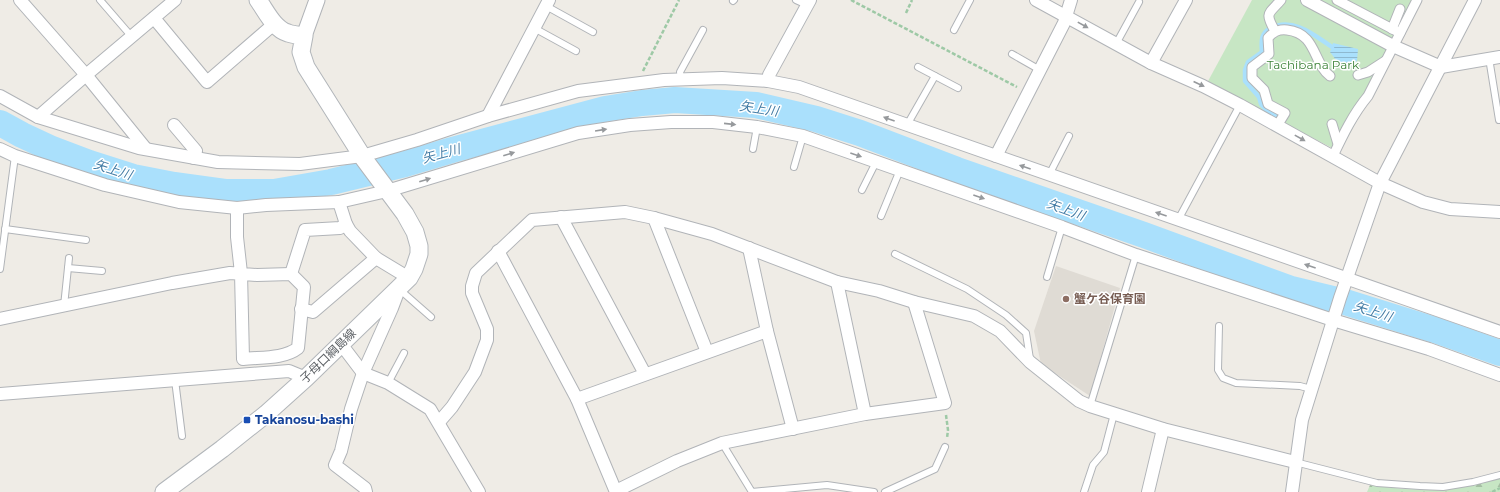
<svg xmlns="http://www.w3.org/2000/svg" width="1500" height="492" font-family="Montserrat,'Noto Sans JP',sans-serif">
  <defs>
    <pattern id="forest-firs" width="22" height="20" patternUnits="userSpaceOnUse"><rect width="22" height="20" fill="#c7e6c4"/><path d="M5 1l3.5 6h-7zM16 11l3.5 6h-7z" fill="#a5bea3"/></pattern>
    <pattern id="water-rules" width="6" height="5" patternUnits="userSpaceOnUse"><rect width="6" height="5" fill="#aae0fc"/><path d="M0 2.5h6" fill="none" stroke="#8eb9d0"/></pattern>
  </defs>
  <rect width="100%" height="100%" fill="#efece6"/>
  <!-- education -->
  <polygon fill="#dfdbd4" points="1056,266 1120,288 1090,396 1041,364 1034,331"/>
  <!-- green -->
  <polygon fill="#c7e6c4" points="1252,0 1421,0 1340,152 1207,83"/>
  <!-- forest -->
  <polygon fill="url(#forest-firs)" points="1500,478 1500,492 1367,492 1370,485 1403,489 1437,490"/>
  <!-- water -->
  <polygon fill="url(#water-rules)" points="1333,43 1358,49 1357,61 1342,68 1330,52"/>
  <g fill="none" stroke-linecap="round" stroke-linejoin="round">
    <!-- stream -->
    <path stroke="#aae0fc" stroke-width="4.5" d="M1277 116 1268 112 1261 104 1259 97 1245 81V70L1248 62 1262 52C1261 41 1261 32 1271 28 1293 17 1314 35 1332 47"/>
    <!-- river -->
    <polyline stroke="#aae0fc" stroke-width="26" points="0,123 22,135 52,149 89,163 133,177 174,185 225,192 274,192 331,182 405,164 452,150 605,109 642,103 675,100 756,105 816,119 860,133 957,170 1144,235 1291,289 1345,302 1438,331 1500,353"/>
    <!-- service casing -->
    <g stroke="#b1b4b8" stroke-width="8">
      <g id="service">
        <polyline points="100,0 132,37"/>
        <polyline points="796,0 807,5"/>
        <polyline points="733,1 734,0"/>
        <polyline points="546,6 593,32"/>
        <polyline points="534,28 576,51"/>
        <polyline points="954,30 970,0"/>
        <polyline points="1116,44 1139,2"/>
        <polyline points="1012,54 1040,70"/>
        <polyline points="1489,58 1499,120"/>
        <polyline points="918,67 958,88"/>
        <polyline points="681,79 680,72 703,30"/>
        <polyline points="907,125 935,76"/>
        <polyline points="753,149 757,127"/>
        <polyline points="794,167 803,136"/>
        <polyline points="1049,175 1069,136"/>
        <polyline points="862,190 876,162"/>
        <polyline points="881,216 900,170"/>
        <polyline points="1178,220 1240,105"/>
        <polyline points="5,229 86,240"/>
        <polyline points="895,254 967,289 1006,315 1026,333 1030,359"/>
        <polyline points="68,268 102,271"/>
        <polyline points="0,269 15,156"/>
        <polyline points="1047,277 1062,227"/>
        <polyline points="399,289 431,317"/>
        <polyline points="64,306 69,258"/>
        <polyline points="1219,326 1218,370 1223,378 1236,383 1300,386 1311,389"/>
        <polyline points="175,380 182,436"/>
        <polyline points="388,383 404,353"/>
        <polyline points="1090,406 1136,255"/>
        <polyline points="722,443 752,492 827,485 874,492"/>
        <polyline points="1295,462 1377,483 1420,486 1443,487 1473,482 1500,475"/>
        <polyline points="885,492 935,469 945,447"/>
        <polyline points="1084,492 1093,465 1104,452 1114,414"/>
      </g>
    </g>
    <!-- pedestrian casing -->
    <g stroke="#b1b4b8" stroke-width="11">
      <g id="pedestrian">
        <polyline points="1337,0 1400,33"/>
        <polyline points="1392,29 1400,9"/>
        <path d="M1275 31C1264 12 1269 14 1281 0"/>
        <polyline points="1358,75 1368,72 1385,61"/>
        <polyline points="1332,124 1338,144"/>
        <path d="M1277 126 1285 113 1268 104 1264 90 1252 78V67L1269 54 1268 38C1273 32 1278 29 1287 30 1317 33 1313 64 1330 76"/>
        <path d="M1333 156C1343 135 1353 114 1368 96L1417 0"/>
      </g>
    </g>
    <!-- minor casing -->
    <g stroke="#b1b4b8" stroke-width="14">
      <g id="minor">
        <polyline points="20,0 86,75 146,149"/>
        <polyline points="1036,0 1151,63 1203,86 1240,105 1380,183 1423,202 1450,209 1500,212"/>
        <polyline points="1307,0 1393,46 1441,67 1500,57"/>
        <polyline points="154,18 207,82 274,24"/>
        <polyline points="1151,63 1186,0"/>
        <polyline points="768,81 769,75 810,0"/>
        <polyline points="0,96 38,117 139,148 218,162 300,164 362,156 417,140 488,116 578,91 664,80 722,78 768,81 799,87 1500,332"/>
        <polyline points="488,116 549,0"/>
        <polyline points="38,117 86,75 175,0"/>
        <polyline points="174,125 196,151 194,158"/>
        <polyline points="0,149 15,156 105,185 179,202 237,208 266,205 339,202 387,191 578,133 630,125 671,122 713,122 757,127 803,136 1062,227 1136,255 1333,320 1429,349 1500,375"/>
        <polyline points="996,156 1064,23 1071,0"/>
        <polyline points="561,217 645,374"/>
        <polyline points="654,218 707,352"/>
        <polyline points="749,248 767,331 793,429"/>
        <polyline points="498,251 577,399 616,492"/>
        <polyline points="376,258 409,278"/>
        <polyline points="291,274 305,230 340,228 346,224"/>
        <polyline points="837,282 865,414"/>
        <polyline points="301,309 313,312 376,258 350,231 346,224 339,202"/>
        <path d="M0 319 172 283 230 273 257 275 291 274 304 287 298 348C284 359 261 357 243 359L241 273 237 237V208"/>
        <polyline points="341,344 363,373 388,383 430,409 479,492"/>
        <polyline points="0,394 289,371 306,378"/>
        <polyline points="577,399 767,331"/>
        <polyline points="439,422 452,407 475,372 487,340 487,329 472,293 472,286 476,273 532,220 625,212 654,218 712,234 837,282 879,291 914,302 974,316 1000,331 1030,362 1079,401 1090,406 1163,429 1295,462"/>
        <polyline points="616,491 677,461 722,443 865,414 945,403 914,302"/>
        <polyline points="366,492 365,488 335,465 341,451 351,409 363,373 392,308 398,292"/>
        <polyline points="1148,492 1163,429"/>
        <polyline points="1292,492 1302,420 1340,298 1380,183 1475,0"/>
      </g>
    </g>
    <!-- tertiary casing -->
    <g stroke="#b1b4b8" stroke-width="17">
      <polyline id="tertiary" points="304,36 317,0"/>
    </g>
    <!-- secondary casing -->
    <g stroke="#b2b6ba" stroke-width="19">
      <path id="secondary" d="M164 492 222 449 266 414 306 378 409 278 414 269 419 254V246L415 232 405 214 364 159 306 67 301 52 304 36C299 35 293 35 288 33 274 29 266 11 258 0"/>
    </g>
    <!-- path -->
    <g stroke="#9ec9a6" stroke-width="2.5" stroke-dasharray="4 2" stroke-linecap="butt">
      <polyline points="851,0 1017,87"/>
      <polyline points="906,13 912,0"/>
      <polyline points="643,71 679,0"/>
      <polyline points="946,415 948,430 947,438"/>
      <polyline points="1492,492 1500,488"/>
    </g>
    <!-- service -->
    <use href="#service" stroke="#fff" stroke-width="6"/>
    <!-- pedestrian -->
    <use href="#pedestrian" stroke="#fff" stroke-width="9"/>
    <!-- minor -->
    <use href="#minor" stroke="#fff" stroke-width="12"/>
    <!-- tertiary -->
    <use href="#tertiary" stroke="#fff" stroke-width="15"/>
    <!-- secondary -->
    <use href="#secondary" stroke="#fff" stroke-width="17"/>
  </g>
  <!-- one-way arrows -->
  <defs><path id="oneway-solid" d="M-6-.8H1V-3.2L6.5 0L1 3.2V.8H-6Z"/></defs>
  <g fill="#96999c">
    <use href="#oneway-solid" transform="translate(1083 25) rotate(29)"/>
    <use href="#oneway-solid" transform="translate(1199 84) rotate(25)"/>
    <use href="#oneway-solid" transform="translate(889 119) rotate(-160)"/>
    <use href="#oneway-solid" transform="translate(730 124) rotate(6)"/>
    <use href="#oneway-solid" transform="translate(601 130) rotate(-9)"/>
    <use href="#oneway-solid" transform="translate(1300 138) rotate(29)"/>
    <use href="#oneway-solid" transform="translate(509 154) rotate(-17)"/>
    <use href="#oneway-solid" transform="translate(856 155) rotate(19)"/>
    <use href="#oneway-solid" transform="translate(1025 167) rotate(-161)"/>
    <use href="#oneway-solid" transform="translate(425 180) rotate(-17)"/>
    <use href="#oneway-solid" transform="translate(979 197) rotate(19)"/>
    <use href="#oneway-solid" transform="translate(1161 214) rotate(-161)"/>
    <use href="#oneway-solid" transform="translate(1310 266) rotate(-161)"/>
  </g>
  <!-- markers -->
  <circle fill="#8d6e63" stroke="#fff" stroke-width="1.5" cx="1066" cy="299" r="4"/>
  <rect fill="#1a4fb4" stroke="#fff" stroke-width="1.5" x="243" y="416" width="8" height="8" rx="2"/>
  <g text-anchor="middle" stroke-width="3" stroke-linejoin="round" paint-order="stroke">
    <!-- park labels -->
    <g font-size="12" fill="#3c8238" stroke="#fff">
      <text x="1313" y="69">Tachibana Park</text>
    </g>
    <!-- education labels -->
    <g font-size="12" font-weight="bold" fill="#785e54" stroke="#fff" text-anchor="start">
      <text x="1074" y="303">蟹ケ谷保育園</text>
    </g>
    <!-- street labels -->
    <g font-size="12" fill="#5e6266" stroke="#fff">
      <text transform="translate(328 356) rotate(-44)" y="4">子母口綱島線</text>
    </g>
    <!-- transit labels -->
    <g font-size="12" font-weight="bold" fill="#164399" stroke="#fff" text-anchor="start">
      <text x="255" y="424">Takanosu-bashi</text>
    </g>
    <!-- water labels -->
    <g font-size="13" font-style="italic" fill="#437ca5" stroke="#fff">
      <text transform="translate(759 108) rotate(9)" y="5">矢上川</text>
      <text transform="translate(441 153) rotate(-15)" y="5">矢上川</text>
      <text transform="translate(113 169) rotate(18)" y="5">矢上川</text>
      <text transform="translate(1066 209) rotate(20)" y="5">矢上川</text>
      <text transform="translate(1373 311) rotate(18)" y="5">矢上川</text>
    </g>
  </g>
</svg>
